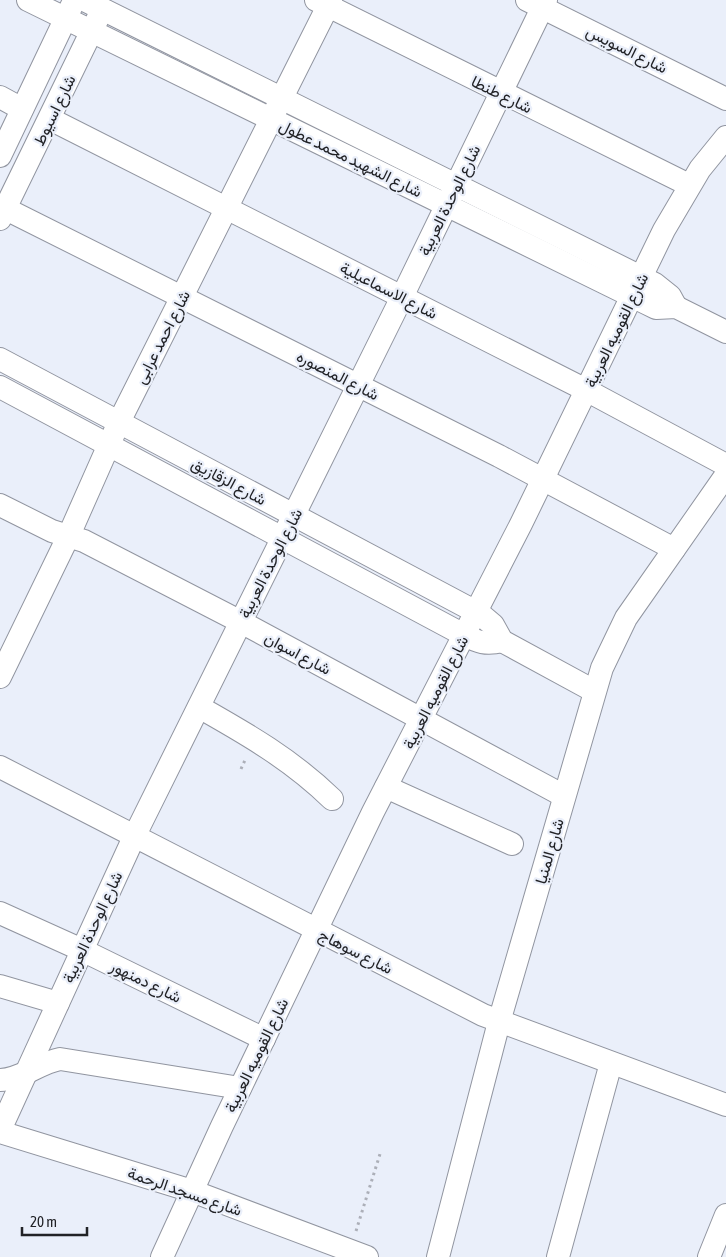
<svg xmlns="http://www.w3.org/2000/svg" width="726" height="1257" font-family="'Asap Condensed',Vazirmatn,sans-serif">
  <rect width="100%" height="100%" fill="#eaeffa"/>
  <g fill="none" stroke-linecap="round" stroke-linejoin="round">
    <!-- street casing -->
    <g stroke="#9195a0" stroke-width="24">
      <g id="street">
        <polyline points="28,0 646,303 656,308 676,307 726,332"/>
        <polyline points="84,0 655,284 670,296 676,307"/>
        <polyline points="316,0 689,185"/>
        <polyline points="527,0 726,99"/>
        <polyline points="0,97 22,109"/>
        <polyline points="50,119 586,390 726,465"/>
        <polyline points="0,156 72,5"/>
        <polyline points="0,206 499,456 674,549"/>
        <polyline points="0,219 98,18"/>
        <polyline points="0,359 480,614 493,625 502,641 594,691"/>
        <path d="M0 387 464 635C478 642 486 645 502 641"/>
        <polyline points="0,505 52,531 84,541 241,622 564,796"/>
        <polyline points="0,677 69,535 119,422 331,0"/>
        <path d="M199 707C247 734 292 760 332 799"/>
        <polyline points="0,767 483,1015 726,1105"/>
        <polyline points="386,787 512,844"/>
        <polyline points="0,913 82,950 264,1039"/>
        <polyline points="0,986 58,1003"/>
        <path d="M0 1080C20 1080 39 1063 60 1059L240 1088"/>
        <polyline points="0,1130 134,837 402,297 546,0"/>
        <polyline points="0,1132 192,1191 367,1257"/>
        <polyline points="162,1257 222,1126 373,812 521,524 664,230 700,169 726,137"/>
        <polyline points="438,1257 499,1022 602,668 626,618 726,475"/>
        <polyline points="558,1257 611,1063"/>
        <polyline points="709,1257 726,1215"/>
      </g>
    </g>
    <!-- path -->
    <g stroke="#acafb8" stroke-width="3" stroke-dasharray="2.5 4" stroke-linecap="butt">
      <polyline points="241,769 245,760"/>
      <polyline points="356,1231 380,1154"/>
    </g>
    <!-- street -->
    <use href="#street" stroke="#fff" stroke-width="22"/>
  </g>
  <g text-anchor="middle" stroke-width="4.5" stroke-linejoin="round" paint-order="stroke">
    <!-- street labels -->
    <g font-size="16" fill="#212226" stroke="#eaeffa">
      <text transform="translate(627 49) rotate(26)" y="6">شارع السويس</text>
      <text transform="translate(502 94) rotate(26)" y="6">شارع طنطا</text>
      <text transform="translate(54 110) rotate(-64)" y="6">شارع اسيوط</text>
      <text transform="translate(351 158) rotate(26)" y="6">شارع الشهيد محمد عطول</text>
      <text transform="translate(449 200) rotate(-64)" y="6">شارع الوحدة العربية</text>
      <text transform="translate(389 290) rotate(27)" y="6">شارع الاسماعيلية</text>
      <text transform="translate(616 330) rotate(-64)" y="6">شارع القوميه العربية</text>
      <text transform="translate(162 337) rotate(-63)" y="6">شارع احمد عرابى</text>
      <text transform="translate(338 375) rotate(27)" y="6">شارع المنصوره</text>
      <text transform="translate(229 481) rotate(28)" y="6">شارع الزقازيق</text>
      <text transform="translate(270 563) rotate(-63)" y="6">شارع الوحدة العربية</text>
      <text transform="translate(298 653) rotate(28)" y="6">شارع اسوان</text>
      <text transform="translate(435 692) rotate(-63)" y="6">شارع القوميه العربية</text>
      <text transform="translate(549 851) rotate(-74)" y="6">شارع المنيا</text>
      <text transform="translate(92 927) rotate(-65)" y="6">شارع الوحدة العربية</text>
      <text transform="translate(356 951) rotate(27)" y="6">شارع سوهاج</text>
      <text transform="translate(146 981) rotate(26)" y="6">شارع دمنهور</text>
      <text transform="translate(256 1055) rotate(-64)" y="6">شارع القوميه العربية</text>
      <text transform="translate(185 1191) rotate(19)" y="6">شارع مسجد الرحمة</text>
    </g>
  </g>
  <!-- scale -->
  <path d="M22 1227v8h65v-8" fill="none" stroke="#212226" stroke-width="2.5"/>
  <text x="30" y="1227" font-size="15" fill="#212226" stroke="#eaeffa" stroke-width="4" paint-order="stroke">20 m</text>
</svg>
